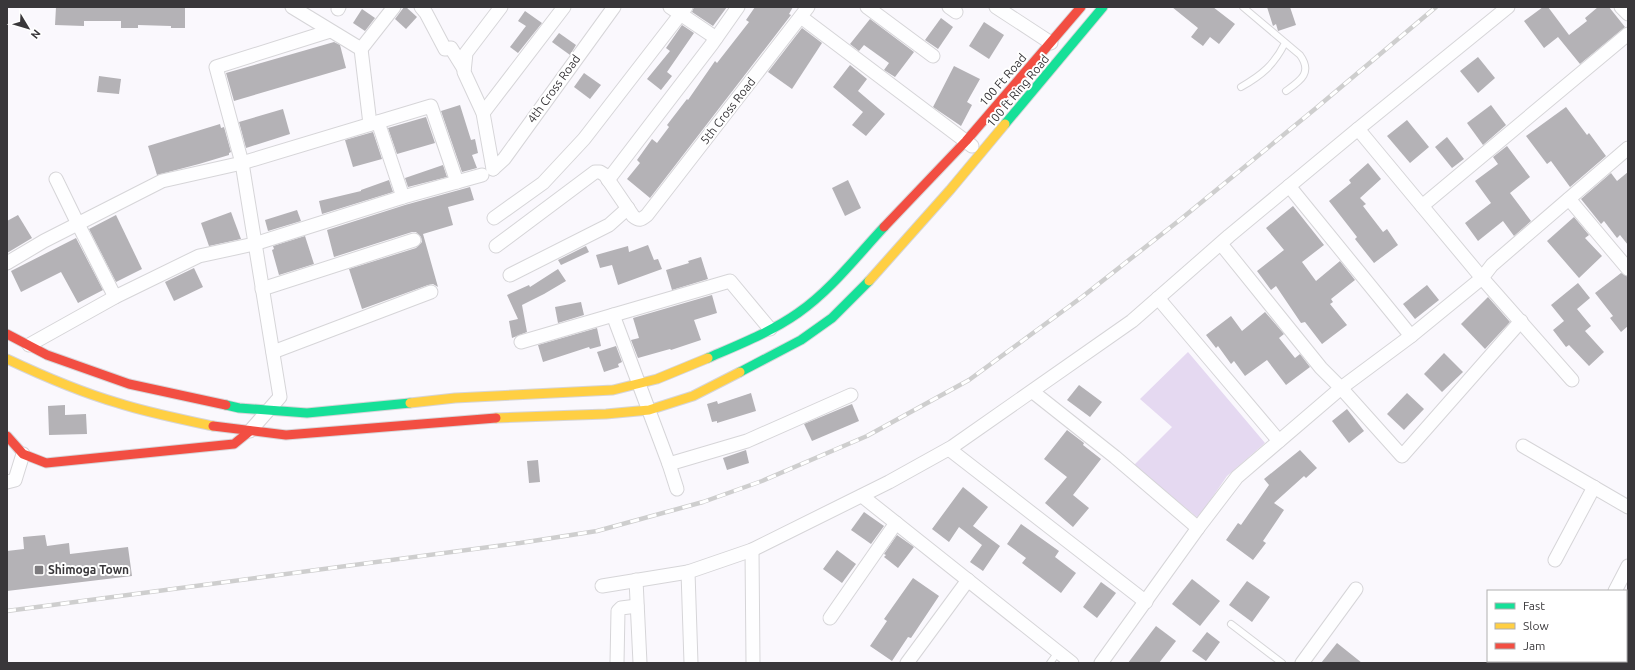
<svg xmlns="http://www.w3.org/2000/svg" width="1635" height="670" font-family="Ubuntu,sans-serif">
  <rect width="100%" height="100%" fill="#faf8fd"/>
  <!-- green -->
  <polygon fill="#e5d9f1" points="1188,352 1265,443 1227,476 1198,518 1134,465 1172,427 1140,399"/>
  <!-- building -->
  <g fill="#b4b2b6">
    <polygon points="56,7 185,7 185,28 171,28 171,26 138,25 138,28 121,28 121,21 84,21 84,26 55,25"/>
    <polygon points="404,7 406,7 417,17 406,29 395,19"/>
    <polygon points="694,7 727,7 713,26 692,12"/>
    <polygon points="755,7 793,7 789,14 791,15 650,198 627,179 640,163 637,160 652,139 657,143 669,127 667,125 687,99 688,100 715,61 717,63 749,22 746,20"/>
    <polygon points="1172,7 1213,7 1235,24 1219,44 1210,37 1203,46 1191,37 1198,28"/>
    <polygon points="1267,7 1290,7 1296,25 1278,31 1276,24 1273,26"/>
    <polygon points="1543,7 1548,7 1569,35 1587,21 1585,18 1598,7 1609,7 1625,27 1580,64 1558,37 1544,48 1524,21"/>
    <polygon points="362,9 375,18 365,31 353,23"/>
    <polygon points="525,11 542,23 518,53 510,47 526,26 518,21"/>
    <polygon points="941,18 953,27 938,49 925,40"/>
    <polygon points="870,19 914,52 895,77 884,70 889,63 864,45 859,51 850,44"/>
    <polygon points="984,22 1004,35 989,59 969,46"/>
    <polygon points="682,25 694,33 667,72 672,76 661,90 647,79 670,51 666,48"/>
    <polygon points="802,28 822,43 792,89 768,72"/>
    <polygon points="559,33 576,45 570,55 552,42"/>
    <polygon points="334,42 340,45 346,68 234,101 226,73"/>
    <polygon points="1478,57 1495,78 1478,93 1460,71"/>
    <polygon points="850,65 867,79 858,91 885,114 866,136 852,125 863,112 833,87"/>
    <polygon points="954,66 980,79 967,102 972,105 961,126 933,107"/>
    <polygon points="584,73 601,85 590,99 574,87"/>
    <polygon points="99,76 121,79 119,94 97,92"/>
    <polygon points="460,105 471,140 475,139 478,153 472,155 477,168 462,172 441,111"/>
    <polygon points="1491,105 1506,125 1483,145 1467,123"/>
    <polygon points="1566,107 1587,135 1589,133 1606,156 1570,187 1551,161 1547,164 1526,136"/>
    <polygon points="283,109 290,134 246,148 239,122"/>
    <polygon points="426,117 435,143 397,154 388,128"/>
    <polygon points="1407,120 1429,147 1410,163 1387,136"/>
    <polygon points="220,124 221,128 224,127 231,152 229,153 229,155 199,164 157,175 148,146"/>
    <polygon points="373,132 382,159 353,167 345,140"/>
    <polygon points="1447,137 1464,159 1452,168 1435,147"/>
    <polygon points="1507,146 1530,177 1510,193 1531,221 1514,236 1503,221 1478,241 1465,223 1491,203 1475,181 1498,164 1493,157"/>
    <polygon points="1368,163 1381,179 1360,198 1366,204 1363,206 1383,232 1387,229 1398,245 1374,263 1355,239 1357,237 1329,201 1351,183 1349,180"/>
    <polygon points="443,165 447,177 408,187 405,178"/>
    <polygon points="1628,172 1628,245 1620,235 1617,238 1604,221 1601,224 1581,199 1611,173 1617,181"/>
    <polygon points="389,180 393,192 322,214 319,201 361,191 361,190"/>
    <polygon points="848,180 861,208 845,216 832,188"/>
    <polygon points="470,187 474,200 448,207 453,225 423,234 438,287 433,284 428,285 362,309 349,269 416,248 422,242 421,237 416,232 412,232 334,257 327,230 405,205"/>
    <polygon points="1293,206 1324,245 1302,262 1316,281 1340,261 1355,280 1331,299 1333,302 1330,304 1347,325 1322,344 1305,322 1301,323 1276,286 1271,290 1257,271 1284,250 1266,228"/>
    <polygon points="297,210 301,221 268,231 265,220"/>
    <polygon points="231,212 241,239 209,246 201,223"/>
    <polygon points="18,215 32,238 7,253 7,221"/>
    <polygon points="116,215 142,269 116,282 89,229"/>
    <polygon points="1574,217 1589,235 1585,238 1602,256 1579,278 1547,241"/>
    <polygon points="305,236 314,264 279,275 272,250 274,249 273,246"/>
    <polygon points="76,238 103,290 78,303 61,272 21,292 11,271"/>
    <polygon points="648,245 654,260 658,259 662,269 618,285 612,265 600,268 596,255 628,246 629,252"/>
    <polygon points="586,246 589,252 561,265 558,260"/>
    <polygon points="701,257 708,279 672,290 666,270 689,263 688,261"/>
    <polygon points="194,268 203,287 174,301 165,282"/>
    <polygon points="558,269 566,281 544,294 522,305 527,332 512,338 509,321 518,319 507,295 529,285 530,287"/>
    <polygon points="1621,273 1628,277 1628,326 1621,332 1610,318 1613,316 1595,293"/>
    <polygon points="1578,283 1590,298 1577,309 1591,326 1585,331 1604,352 1589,366 1569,345 1566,347 1553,330 1564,321 1551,305"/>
    <polygon points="1427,285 1439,300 1415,319 1403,304"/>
    <polygon points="712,295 717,313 694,320 701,340 671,350 670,349 638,358 631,340 639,338 633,318"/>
    <polygon points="1488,297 1510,322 1485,349 1461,324"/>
    <polygon points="581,302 584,315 558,323 555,307"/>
    <polygon points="1265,312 1284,334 1279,338 1295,358 1300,354 1310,367 1286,385 1267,360 1245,376 1234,361 1231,364 1218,346 1216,348 1206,335 1231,316 1242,331"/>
    <polygon points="597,328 601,346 590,349 589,347 543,362 538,345"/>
    <polygon points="616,346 622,362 618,364 619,367 604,372 597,352"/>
    <polygon points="1444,353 1463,372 1442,392 1424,374"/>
    <polygon points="1079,385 1102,402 1090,417 1067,400"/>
    <polygon points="751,393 756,411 717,423 717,421 712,422 707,404 717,401 718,404"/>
    <polygon points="1407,393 1424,409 1404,430 1387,414"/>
    <polygon points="852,404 859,421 812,441 804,424"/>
    <polygon points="65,405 65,415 86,414 87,434 49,435 48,406"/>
    <polygon points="1347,409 1364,431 1349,443 1332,421"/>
    <polygon points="1067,430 1084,443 1083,445 1101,459 1073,495 1089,508 1073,527 1045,503 1067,477 1044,459"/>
    <polygon points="746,450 749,463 727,470 723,458"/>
    <polygon points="1300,450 1317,468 1306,478 1304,476 1274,503 1284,510 1263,541 1266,543 1253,560 1226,540 1238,523 1241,525 1269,485 1264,479"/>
    <polygon points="538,460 540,482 529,483 527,461"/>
    <polygon points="963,487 988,507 973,526 1000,546 983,571 970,562 982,545 959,527 949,542 932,529"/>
    <polygon points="864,512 884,526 871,544 851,530"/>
    <polygon points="1021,524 1059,551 1055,557 1076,573 1061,593 1022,563 1026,558 1007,544"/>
    <polygon points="45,535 47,546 69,543 70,554 128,547 132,576 7,591 7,551 24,549 23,537"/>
    <polygon points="897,535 914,547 898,568 884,557 886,555 884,554"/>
    <polygon points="837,550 856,564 842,583 823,569"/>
    <polygon points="913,578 939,596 911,638 908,637 892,661 870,646 887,621 884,619"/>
    <polygon points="1192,579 1220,601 1200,626 1172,604"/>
    <polygon points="1247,581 1270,597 1252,622 1229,605"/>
    <polygon points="1101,582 1116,593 1097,618 1083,607"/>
    <polygon points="1156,626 1176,641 1159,663 1128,663"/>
    <polygon points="1207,632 1220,642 1206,661 1192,651"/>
    <polygon points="1337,643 1362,663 1321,663"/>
  </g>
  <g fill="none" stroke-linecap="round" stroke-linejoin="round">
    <!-- lane casing -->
    <g stroke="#d6d5d8" stroke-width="8">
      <g id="lane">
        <path d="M1243 7 1300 55C1313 73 1300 81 1286 91"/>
        <path d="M1241 87C1262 75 1274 65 1285 43"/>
        <polyline points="1231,624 1282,663"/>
        <polyline points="1050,663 1058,652"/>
      </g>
    </g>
    <!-- street casing -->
    <g stroke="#d6d5d8" stroke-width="15">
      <g id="street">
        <polyline points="292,7 361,49 370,124"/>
        <polyline points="421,7 426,13 445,49 451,48 464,69"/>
        <polyline points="670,7 716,38"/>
        <polyline points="867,7 933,56"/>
        <polyline points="949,7 956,12"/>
        <polyline points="996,7 1051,43"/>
        <polyline points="1508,7 1358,129 1422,206 1628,34"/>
        <polyline points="1621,7 1628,14"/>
        <polyline points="338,9 339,7"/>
        <polyline points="801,17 972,146"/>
        <polyline points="361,49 394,7"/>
        <polyline points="483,113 564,7"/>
        <polyline points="378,122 403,197"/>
        <polyline points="493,169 504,159 614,7"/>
        <polyline points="493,169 483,113 464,72 466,53 501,7"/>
        <polyline points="56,179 78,224 115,297"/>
        <polyline points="608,180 712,44 738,7"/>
        <polyline points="1289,186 1411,336"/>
        <polyline points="1569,199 1628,269"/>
        <polyline points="1422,206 1482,278 1572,380"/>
        <polyline points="494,218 543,183 584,139 686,7"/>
        <polyline points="1221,244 1321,368 1341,388 1402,456 1521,321"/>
        <path d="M496 246 595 172H600L605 175 633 216C639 221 641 220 647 215L808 7"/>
        <polyline points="7,263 44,241 162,181 242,163 431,106 457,182"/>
        <polyline points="510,275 609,225 628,208"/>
        <polyline points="262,289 414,240"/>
        <polyline points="1158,298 1279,441"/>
        <polyline points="613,315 669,464 677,489"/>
        <polyline points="521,342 730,281 770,329"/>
        <polyline points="29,345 115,297 199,256 254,244 403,197 482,175"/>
        <polyline points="273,352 431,292"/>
        <polyline points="1033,392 1115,457 1198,528"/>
        <polyline points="250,431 280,397 242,163 216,67 330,31"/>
        <polyline points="1523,446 1628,507"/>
        <polyline points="949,449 1146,602"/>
        <polyline points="669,464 747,441 851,395"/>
        <polyline points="7,482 15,480 23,454"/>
        <polyline points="862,496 1072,663"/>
        <polyline points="752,550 753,663"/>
        <polyline points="1555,560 1594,487"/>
        <polyline points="636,580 640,663"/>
        <polyline points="602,586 688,572"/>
        <polyline points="1615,591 1628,566"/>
        <polyline points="830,618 896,523"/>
        <polyline points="617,663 618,611 621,608 637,606"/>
        <polyline points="691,663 688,572 752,550 889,482 952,447 1132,321 1229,236 1358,129"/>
        <polyline points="907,663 968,580"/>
        <polyline points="1101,663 1198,528 1237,477 1341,388 1411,336 1482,278 1492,265 1628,148"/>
        <polyline points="1302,663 1356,589"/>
        <polyline points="1589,663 1590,661"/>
      </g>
    </g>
    <!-- fast casing -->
    <g stroke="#d6d5d8" stroke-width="11">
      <g id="fast">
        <polyline points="1005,124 1103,7"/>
        <path d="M708 358C738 345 771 332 798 313 831 290 857 256 884 227"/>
        <polyline points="740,372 801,340 832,318 869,281"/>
        <polyline points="226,405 239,408 307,413 410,403"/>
      </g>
    </g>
    <!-- slow casing -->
    <g stroke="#d6d5d8" stroke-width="11">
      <g id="slow">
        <polyline points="869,281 950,190 1005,124"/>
        <path d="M7 359C43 376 80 392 118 403 149 413 181 419 213 426"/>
        <polyline points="410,403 455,398 613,390 657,379 708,358"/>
        <polyline points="496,418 606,414 649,410 693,396 740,372"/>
      </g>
    </g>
    <!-- jam casing -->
    <g stroke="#d6d5d8" stroke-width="11">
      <g id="jam">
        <polyline points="884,227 966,141 1081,7"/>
        <polyline points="7,334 47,355 129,384 226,405"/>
        <polyline points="213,426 286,435 496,418"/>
        <polyline points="7,436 23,454 46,463 234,444 250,431"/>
      </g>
    </g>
    <!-- lane -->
    <use href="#lane" stroke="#fefeff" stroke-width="6"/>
    <!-- street -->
    <use href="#street" stroke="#fefeff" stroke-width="13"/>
    <!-- fast -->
    <use href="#fast" stroke="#16e098" stroke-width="9"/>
    <!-- slow -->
    <use href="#slow" stroke="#ffcf43" stroke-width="9"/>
    <!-- jam -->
    <use href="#jam" stroke="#f24e42" stroke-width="9"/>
    <!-- rail casing -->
    <g stroke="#cecece" stroke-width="4.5">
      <polyline id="rail" points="7,611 520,543 597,531 703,502 762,481 867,436 969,380 1082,297 1181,219 1315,109 1436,7"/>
    </g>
    <!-- rail -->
    <use href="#rail" stroke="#fff" stroke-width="3" stroke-dasharray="9" stroke-linecap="butt"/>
  </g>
  <!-- markers -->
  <rect fill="#7d7b7e" stroke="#fff" stroke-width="1.5" x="34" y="565" width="10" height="10" rx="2"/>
  <g text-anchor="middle" stroke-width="4" stroke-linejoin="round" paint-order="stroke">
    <!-- street labels -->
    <g font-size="12" fill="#39373a" stroke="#fff">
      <text transform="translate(1003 80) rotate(-49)" y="4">100 Ft Road</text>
      <text transform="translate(554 89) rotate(-54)" y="4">4th Cross Road</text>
      <text transform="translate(1018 91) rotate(-50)" y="4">100 ft Ring Road</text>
      <text transform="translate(728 111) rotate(-52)" y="4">5th Cross Road</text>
    </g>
    <!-- poi labels -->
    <g font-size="12" font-weight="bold" fill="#39373a" stroke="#fff" text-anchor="start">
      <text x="48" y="574">Shimoga Town</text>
    </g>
  </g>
  <!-- border -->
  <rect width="1635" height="670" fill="none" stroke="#39373a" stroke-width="16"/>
  <!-- legend -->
  <rect x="1487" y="590" width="140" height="72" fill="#ffffff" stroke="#b0afb0"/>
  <rect x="1495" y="603" width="20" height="6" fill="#16e098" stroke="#b0afb0"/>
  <text x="1523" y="610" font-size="12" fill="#39373a">Fast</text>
  <rect x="1495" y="623" width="20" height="6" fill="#ffcf43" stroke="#b0afb0"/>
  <text x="1523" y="630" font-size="12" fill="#39373a">Slow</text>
  <rect x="1495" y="643" width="20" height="6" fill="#f24e42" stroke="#b0afb0"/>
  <text x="1523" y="650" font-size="12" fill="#39373a">Jam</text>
  <!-- north arrow -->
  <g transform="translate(28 28) rotate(128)" stroke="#ffffff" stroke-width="3" paint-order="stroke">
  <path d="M0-3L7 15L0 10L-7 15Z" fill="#39373a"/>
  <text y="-6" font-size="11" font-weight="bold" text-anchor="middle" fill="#39373a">N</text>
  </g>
</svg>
